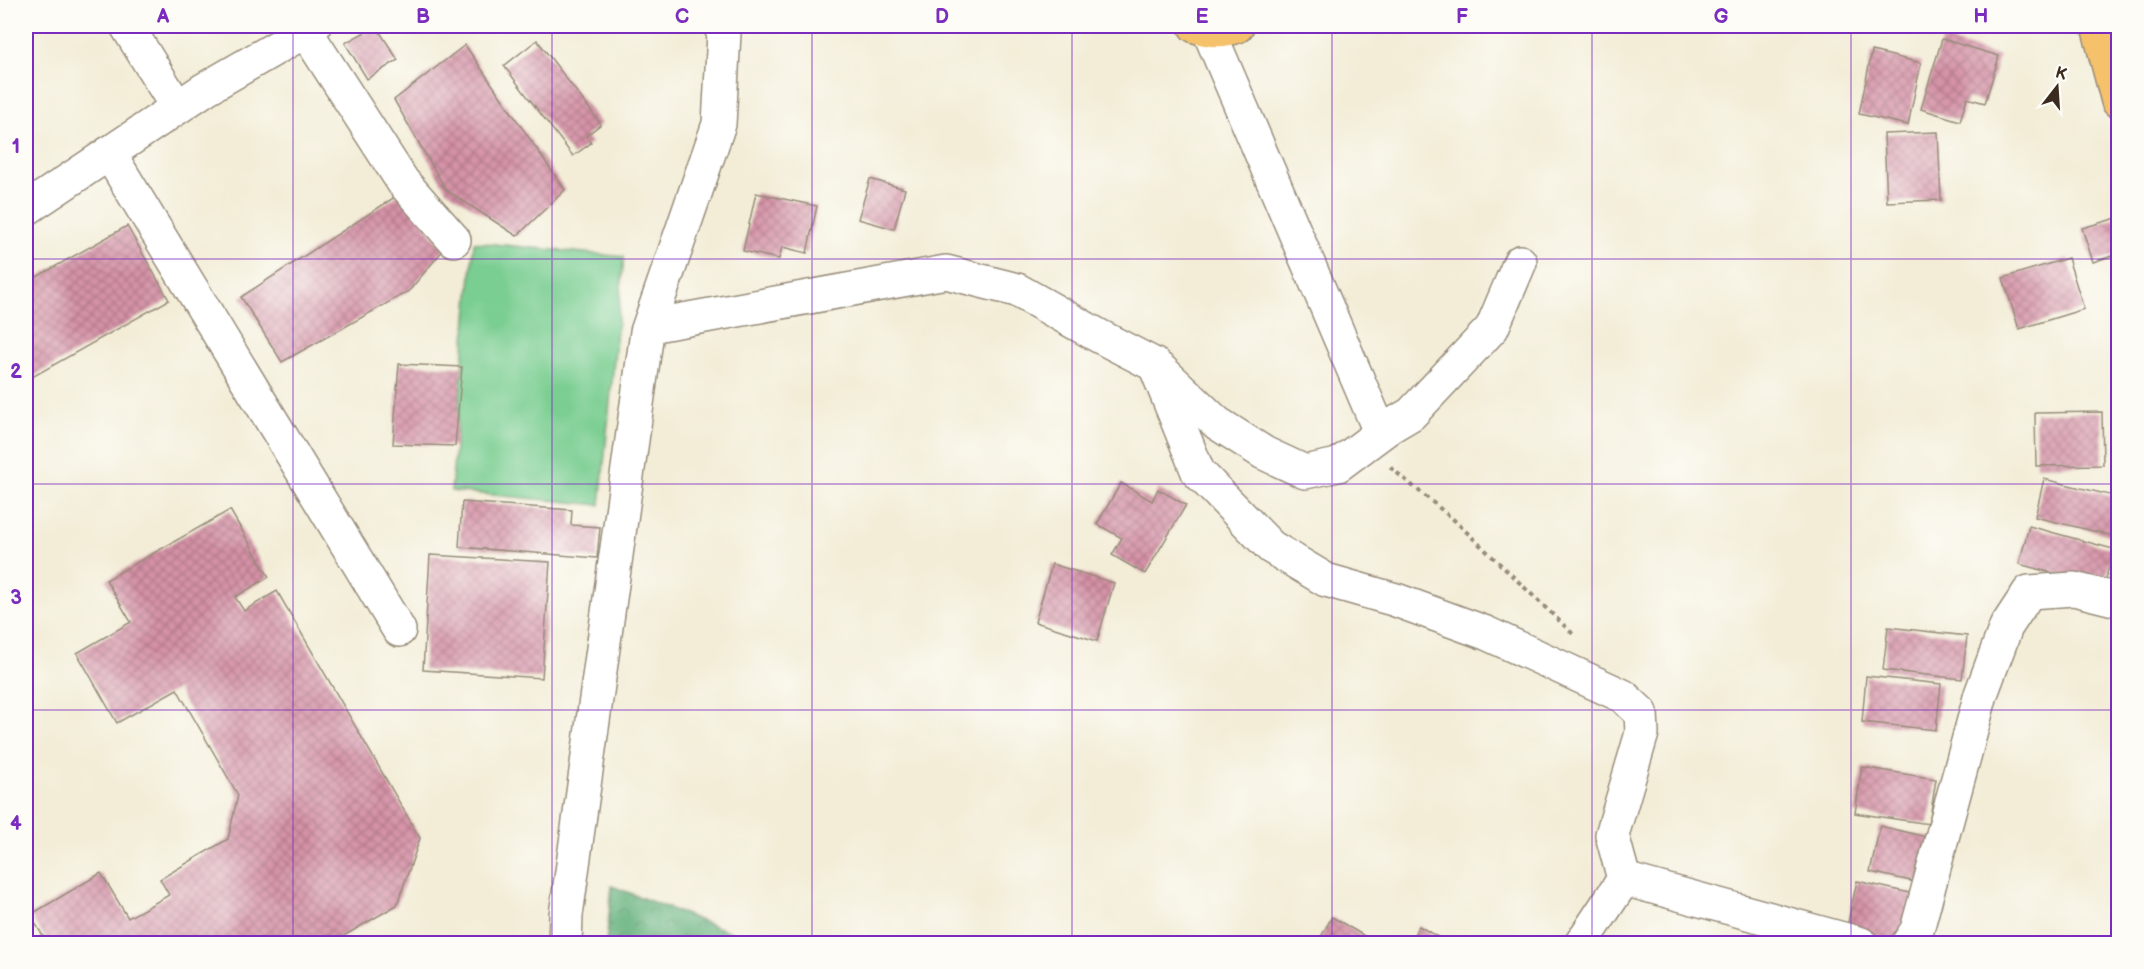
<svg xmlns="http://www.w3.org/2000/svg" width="2144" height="969" font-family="'Balsamiq Sans',sans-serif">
  <defs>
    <pattern id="forest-crowns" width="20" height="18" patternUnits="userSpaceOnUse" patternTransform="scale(1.5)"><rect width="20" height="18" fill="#63b17c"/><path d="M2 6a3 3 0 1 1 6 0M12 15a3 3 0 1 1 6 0" fill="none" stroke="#539065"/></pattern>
    <pattern id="building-cross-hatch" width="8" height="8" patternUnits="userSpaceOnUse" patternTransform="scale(1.5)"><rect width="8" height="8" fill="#d592a7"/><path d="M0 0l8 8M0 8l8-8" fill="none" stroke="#ae7787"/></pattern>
  </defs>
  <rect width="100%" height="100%" fill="#fdfcf7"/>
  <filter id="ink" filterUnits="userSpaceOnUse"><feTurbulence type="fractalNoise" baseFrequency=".0167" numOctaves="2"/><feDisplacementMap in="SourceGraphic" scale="12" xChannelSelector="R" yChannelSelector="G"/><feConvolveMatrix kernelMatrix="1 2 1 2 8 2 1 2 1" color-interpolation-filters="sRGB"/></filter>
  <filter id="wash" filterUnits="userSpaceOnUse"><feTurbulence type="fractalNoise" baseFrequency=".008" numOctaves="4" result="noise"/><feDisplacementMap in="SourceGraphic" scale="24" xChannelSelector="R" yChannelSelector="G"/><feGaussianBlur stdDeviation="1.35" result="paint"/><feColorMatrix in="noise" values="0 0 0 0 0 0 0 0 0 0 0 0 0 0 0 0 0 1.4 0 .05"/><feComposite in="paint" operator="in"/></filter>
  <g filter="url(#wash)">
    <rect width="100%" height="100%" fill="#f3edd7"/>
    <!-- grass -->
    <polygon fill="#7ace92" stroke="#5a7c58" stroke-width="1.5" points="474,242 624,257 600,505 451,491"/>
    <!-- forest -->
    <polygon fill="url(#forest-crowns)" stroke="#4f6e4d" stroke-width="1.5" points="612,886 758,943 606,943"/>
    <g id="blocks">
      <!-- building -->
      <g fill="url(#building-cross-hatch)">
        <polygon points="376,26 398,60 367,79 345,43"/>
        <polygon points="794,26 820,26 819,31"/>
        <polygon points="1942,39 1999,56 1985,103 1967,98 1960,121 1921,109"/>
        <polygon points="537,40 601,124 586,136 591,143 573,156 504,66"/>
        <polygon points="465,45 565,190 517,236 446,190 394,100"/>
        <polygon points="1872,51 1921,63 1908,125 1859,114"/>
        <polygon points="1938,132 1941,200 1887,202 1884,134"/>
        <polygon points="870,179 905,189 894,229 858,219"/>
        <polygon points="401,193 444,249 409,291 282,362 241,297"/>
        <polygon points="756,193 817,206 807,253 782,247 779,259 743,251"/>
        <polygon points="2117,218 2118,223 2118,254 2093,262 2082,228"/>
        <polygon points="127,226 169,300 27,380 26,377 26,283"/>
        <polygon points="2068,258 2084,309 2019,329 2003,278"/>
        <polygon points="399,364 462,367 455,446 393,444"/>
        <polygon points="2102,412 2103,465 2036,466 2035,413"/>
        <polygon points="2044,479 2118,497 2118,537 2035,517"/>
        <polygon points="1121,483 1152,501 1158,489 1186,505 1145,574 1112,555 1122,538 1097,524"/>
        <polygon points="462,502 572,510 571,525 600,527 597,558 459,547"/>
        <polygon points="230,510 269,577 235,597 244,611 277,591 420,838 397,905 330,944 48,944 30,915 101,873 128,918 169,895 160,879 228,839 238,795 177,689 117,723 77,653 131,622 106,580"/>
        <polygon points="2029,526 2113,549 2104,587 2019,564"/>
        <polygon points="430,555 550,562 542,678 423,670"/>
        <polygon points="1052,564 1114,583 1097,641 1035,622"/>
        <polygon points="1888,627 1967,636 1962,679 1883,670"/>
        <polygon points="1866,676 1941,684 1936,730 1862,722"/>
        <polygon points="1862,767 1936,779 1929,824 1855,813"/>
        <polygon points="1880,826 1931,838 1920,883 1870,872"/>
        <polygon points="1857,881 1914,894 1896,944 1846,932"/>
        <polygon points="1332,917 1378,944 1317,944"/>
        <polygon points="1419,926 1450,944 1409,944"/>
      </g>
    </g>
  </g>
  <g filter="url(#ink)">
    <use href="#blocks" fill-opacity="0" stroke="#978c7a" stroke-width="1.5"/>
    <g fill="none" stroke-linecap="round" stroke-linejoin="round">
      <!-- minor casing -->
      <g stroke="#978c7a" stroke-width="36">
        <g id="minor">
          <polyline points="127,26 177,107"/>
          <polyline points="1208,29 1375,420 1389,427 1411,414 1492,328 1520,262"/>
          <polyline points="305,30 403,182 454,240"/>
          <polyline points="109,153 399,630"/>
          <polyline points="26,209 205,89 314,26"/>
          <polyline points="650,326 946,272 1017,290 1099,336 1155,365 1198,472 1271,547 1326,580 1396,600 1486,633 1623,696 1641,713 1642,733 1612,835 1624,879 1581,944"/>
          <polyline points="1161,370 1217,423 1264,453 1305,472 1338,465 1389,427"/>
          <polyline points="1624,879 1861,944"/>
          <polyline points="565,944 566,915 647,332 719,124 724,33 720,26"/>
          <polyline points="1908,944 1917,930 1981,694 2006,627 2029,592 2074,589 2118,600"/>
        </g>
      </g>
      <!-- major casing -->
      <g stroke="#978c7a" stroke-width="36">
        <g id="major">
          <path d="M1195 26C1210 30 1222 32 1237 26"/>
          <polyline points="2098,26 2118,101"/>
        </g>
      </g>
      <!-- path -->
      <polyline stroke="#978c7a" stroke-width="4" stroke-dasharray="4.5 4.5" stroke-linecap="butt" points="1390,467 1454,520 1573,634"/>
      <!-- minor -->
      <use href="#minor" stroke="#fff" stroke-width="33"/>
      <!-- major -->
      <use href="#major" stroke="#f5c16b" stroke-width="33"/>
    </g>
  </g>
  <!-- grid -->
  <path fill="none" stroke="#7b2cbf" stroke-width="1.5" stroke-opacity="0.55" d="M293 26V944M552 26V944M812 26V944M1072 26V944M1332 26V944M1592 26V944M1851 26V944M26 259H2118M26 484H2118M26 710H2118"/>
  <!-- margin -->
  <rect width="2144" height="969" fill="none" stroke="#fdfcf7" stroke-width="66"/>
  <!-- north arrow -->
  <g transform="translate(2057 87) rotate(17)" stroke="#fdfcf7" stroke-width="4.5" paint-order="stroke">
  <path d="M0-4.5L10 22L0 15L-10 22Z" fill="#3b2a1e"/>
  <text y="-9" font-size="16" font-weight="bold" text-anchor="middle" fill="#3b2a1e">K</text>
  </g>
  <rect x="33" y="33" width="2078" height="903" fill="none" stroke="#7b2cbf" stroke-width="2"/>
  <g font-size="20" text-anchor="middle" font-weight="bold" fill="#7b2cbf">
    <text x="163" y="23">A</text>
    <text x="423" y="23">B</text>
    <text x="682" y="23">C</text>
    <text x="942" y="23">D</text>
    <text x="1202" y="23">E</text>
    <text x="1462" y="23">F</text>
    <text x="1721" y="23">G</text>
    <text x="1981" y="23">H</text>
    <text x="16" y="153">1</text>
    <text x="16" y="378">2</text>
    <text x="16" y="604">3</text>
    <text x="16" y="830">4</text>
  </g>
</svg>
